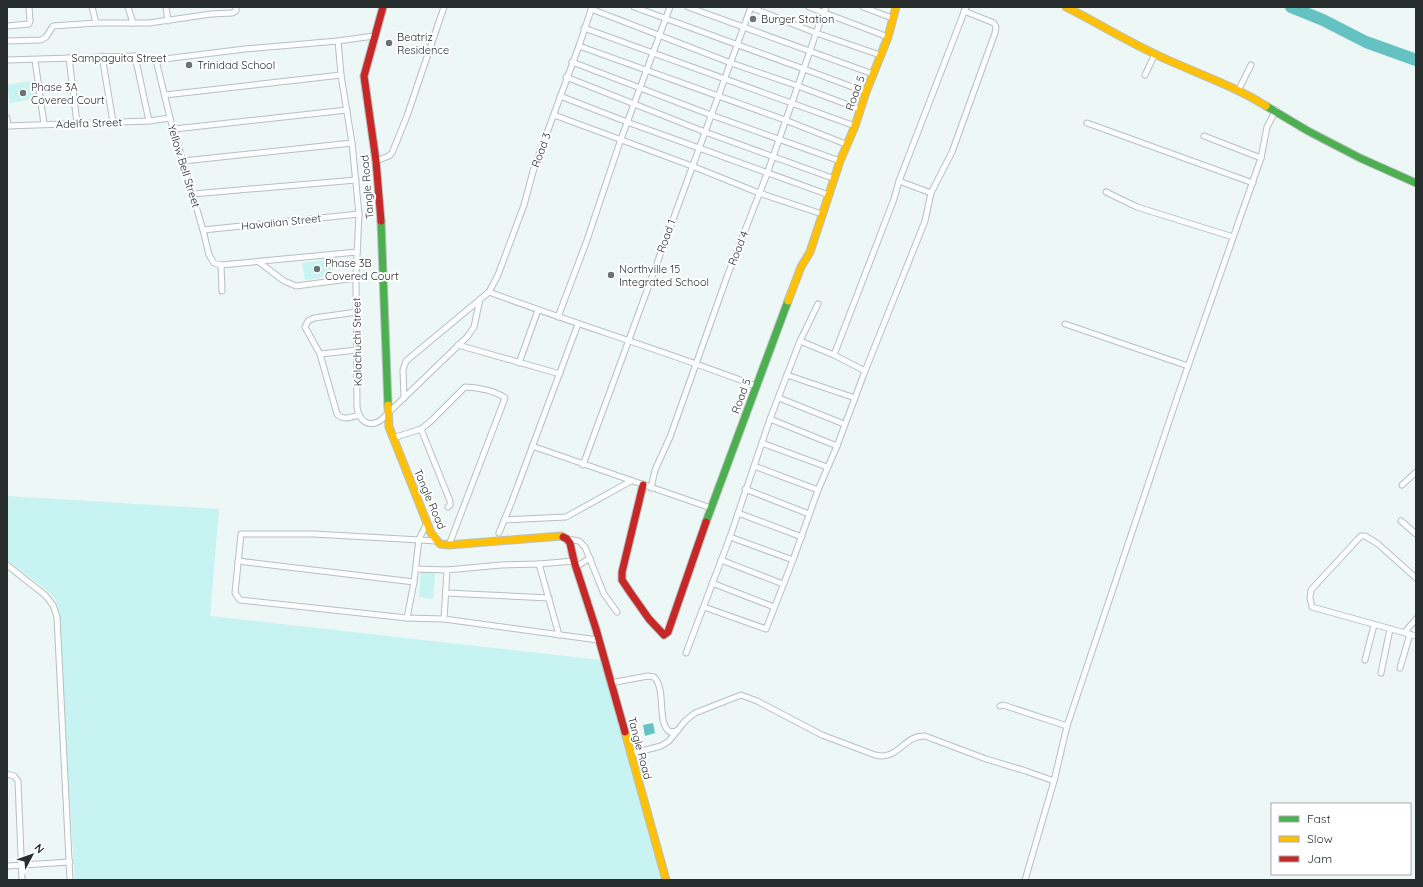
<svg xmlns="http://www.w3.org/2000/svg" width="1423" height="887" font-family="Quicksand,sans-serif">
  <rect width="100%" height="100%" fill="#ecf7f6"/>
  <!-- green -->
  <g fill="#c7f3f2">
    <polygon points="36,80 39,98 10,103 7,85"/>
    <polygon points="330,259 332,276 305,280 302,263"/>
    <polygon points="7,496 219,509 210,616 601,660 662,880 75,880 65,735 58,610 56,600 49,592 7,560"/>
    <polygon points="421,570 435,571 433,599 419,597"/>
  </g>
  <!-- water -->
  <polygon fill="#64c2c2" points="653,723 655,733 645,736 643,725"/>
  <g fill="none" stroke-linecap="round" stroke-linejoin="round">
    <!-- river -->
    <polyline stroke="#64c2c2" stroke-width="12" points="1291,7 1323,20 1366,42 1416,60"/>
    <!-- street casing -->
    <g stroke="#b8bfbf" stroke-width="7">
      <g id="street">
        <polyline points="92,7 96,23"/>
        <polyline points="128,7 133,23"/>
        <polyline points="166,7 168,21"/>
        <polyline points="634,7 804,69 866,92"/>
        <polyline points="688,7 873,74"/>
        <polyline points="750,7 816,33 880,55"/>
        <polyline points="809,7 888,37"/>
        <polyline points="863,7 892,18"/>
        <polyline points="591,9 731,63 798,86 859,109"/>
        <polyline points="7,26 29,24 30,21 29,7"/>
        <polyline points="584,28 855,126"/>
        <polyline points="7,41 41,40 46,37 53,26 96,23 149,23 211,14 232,13 236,11 236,7"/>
        <path d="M338 41 341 75 352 143 359 214 356 278 357 407C359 420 368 429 381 420L467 337 474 327 480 299"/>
        <polyline points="579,46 785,120 848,145"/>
        <polyline points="102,56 113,122"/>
        <polyline points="135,56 149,121"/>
        <polyline points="69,58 77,123"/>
        <polyline points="7,60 135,56 156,60 245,49 338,41 374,36"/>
        <polyline points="35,60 44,124"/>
        <polyline points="156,60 170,118 203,230 209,255 214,263 221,265 357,252"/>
        <polyline points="572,62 711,115 840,161"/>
        <polyline points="1145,75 1155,54"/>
        <polyline points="566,77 705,132 835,179"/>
        <polyline points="1238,91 1251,65"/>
        <polyline points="165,95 341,75"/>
        <polyline points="560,96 627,122 829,195"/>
        <polyline points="554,115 692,166 759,193 822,214"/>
        <polyline points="7,118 8,126"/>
        <polyline points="1087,123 1253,183"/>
        <polyline points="7,126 149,121 170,118"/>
        <polyline points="174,129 347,110"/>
        <polyline points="1204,136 1261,158"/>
        <polyline points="183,161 352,143"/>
        <polyline points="376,161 389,156 392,153 407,116 444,7"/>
        <polyline points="899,181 931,193"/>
        <polyline points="1106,192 1137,207 1233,237"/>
        <polyline points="193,194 356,180"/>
        <polyline points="203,230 359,214"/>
        <polyline points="259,262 284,281 296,286 356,278"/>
        <polyline points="221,265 222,291"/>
        <path d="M489 292C578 325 668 352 756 386"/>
        <path d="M357 312 314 318 308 321 305 327 320 354 337 414C343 421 351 417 359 415"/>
        <polyline points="558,317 586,243 621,139 670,7"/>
        <polyline points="1065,324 1188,366"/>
        <polyline points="800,341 834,355 865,371"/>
        <polyline points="458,345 560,374"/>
        <polyline points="320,354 357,350"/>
        <polyline points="834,355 894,199 899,181 966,7"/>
        <polyline points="519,363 538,310"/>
        <polyline points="787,375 855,398"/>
        <polyline points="404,398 403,370 406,361 489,292 498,275 524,205 534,168 579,46 592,7"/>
        <polyline points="779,398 844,424"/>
        <polyline points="770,419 837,446"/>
        <polyline points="421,429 450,501 450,505 448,507"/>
        <path d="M393 438 421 429 430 422 465 387C477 387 496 391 505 398L449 545"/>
        <polyline points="762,443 827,467"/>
        <polyline points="532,446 711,508"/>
        <polyline points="583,465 751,7"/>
        <polyline points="754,466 818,490"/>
        <polyline points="1402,485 1416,472"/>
        <polyline points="651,488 655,470 670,437 728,274 767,174 810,51 816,33 826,7"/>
        <polyline points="745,489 809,514"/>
        <polyline points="738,513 802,537"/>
        <polyline points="504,520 566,517 631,481"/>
        <polyline points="1401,521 1416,534"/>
        <polyline points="499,533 512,501 578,324"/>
        <polyline points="730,537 793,560"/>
        <polyline points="567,539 579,541 585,547 604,594 617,612"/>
        <polyline points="437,541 314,534 241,534 235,593 240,600 407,618 444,619 598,640"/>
        <polyline points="721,560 783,584"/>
        <polyline points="238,561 414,582"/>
        <polyline points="539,564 574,561"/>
        <polyline points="7,565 45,595 53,605 57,617 70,880"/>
        <polyline points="576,567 590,558"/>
        <polyline points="416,569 447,570 501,565 539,564 559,635"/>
        <polyline points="1416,578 1378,544 1365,536 1361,536 1358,539 1311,590 1310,598 1312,607 1416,636"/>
        <polyline points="712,583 774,607"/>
        <polyline points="446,593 549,598"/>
        <polyline points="704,607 766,629 793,560 818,490 837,446 865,371 925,221 931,193 952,152 995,33 996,27 994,23 964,11"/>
        <polyline points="407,618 414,582 419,539 427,523"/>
        <polyline points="444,619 447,570"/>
        <polyline points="1405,632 1416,619"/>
        <polyline points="686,653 730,537 770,419 800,341 818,304"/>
        <polyline points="1365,660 1374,625"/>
        <polyline points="1400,668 1410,634"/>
        <polyline points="1381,673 1390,629"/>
        <path d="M610 683 648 676 654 677C667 690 656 723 670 732L677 731"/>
        <polyline points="1000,706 1003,705 1067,726"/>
        <path d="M630 754 661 746 669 741 685 721 695 713 741 695 757 701 822 735 875 755C899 761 903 735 925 736L986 759 1026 771 1054 781"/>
        <polyline points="7,774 14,776 18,781 22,880"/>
        <polyline points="7,866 70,862"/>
        <polyline points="1025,880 1054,781 1067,726 1178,395 1261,158 1267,127 1276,110"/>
      </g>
    </g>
    <!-- fast casing -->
    <g stroke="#b8bfbf" stroke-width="9">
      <g id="fast">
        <polyline points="1266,106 1308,131 1360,158 1416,183"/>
        <polyline points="381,221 388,405"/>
        <polyline points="706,522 788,301"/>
      </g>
    </g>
    <!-- slow casing -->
    <g stroke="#b8bfbf" stroke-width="9">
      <g id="slow">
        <path d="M1066 7C1096 22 1125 40 1155 54 1192 72 1231 84 1266 106"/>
        <polyline points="788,301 801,267 810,252 840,161 855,126 866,92 888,37 896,7"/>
        <polyline points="388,405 389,427 431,533 440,544 449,545 561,536 563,537"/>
        <polyline points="625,732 666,880"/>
      </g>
    </g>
    <!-- jam casing -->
    <g stroke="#b8bfbf" stroke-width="9">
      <g id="jam">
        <polyline points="381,221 376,161 364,76 383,7"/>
        <polyline points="643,485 622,572 622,580 630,592 649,619 664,635 668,632 706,522"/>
        <polyline points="563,537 567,539 570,543 574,561 596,629 625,732"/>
      </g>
    </g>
    <!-- street -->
    <use href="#street" stroke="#fcfefe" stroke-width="5"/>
    <!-- fast -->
    <use href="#fast" stroke="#4caf50" stroke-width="7"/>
    <!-- slow -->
    <use href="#slow" stroke="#ffc107" stroke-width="7"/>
    <!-- jam -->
    <use href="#jam" stroke="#c62828" stroke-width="7"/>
  </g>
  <!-- markers -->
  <g fill="#6c7473" stroke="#fff" stroke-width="1.5">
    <circle cx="753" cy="19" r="4"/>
    <circle cx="389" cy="43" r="4"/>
    <circle cx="189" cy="65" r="4"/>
    <circle cx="23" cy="93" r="4"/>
    <circle cx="317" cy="269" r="4"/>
    <circle cx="611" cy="275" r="4"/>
  </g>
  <g text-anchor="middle" stroke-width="4" stroke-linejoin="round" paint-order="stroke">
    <!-- poi labels -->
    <g font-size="11" fill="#272e2d" stroke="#fff" text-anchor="start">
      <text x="761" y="23">Burger Station</text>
      <text x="397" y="41">Beatriz<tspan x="397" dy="13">Residence</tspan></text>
      <text x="197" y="69">Trinidad School</text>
      <text x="31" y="91">Phase 3A<tspan x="31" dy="13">Covered Court</tspan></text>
      <text x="325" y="267">Phase 3B<tspan x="325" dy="13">Covered Court</tspan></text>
      <text x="619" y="273">Northville 15<tspan x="619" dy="13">Integrated School</tspan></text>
    </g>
    <!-- street labels -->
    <g font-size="11" fill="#272e2d" stroke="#fff">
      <text x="119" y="62">Sampaguita Street</text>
      <text transform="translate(855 93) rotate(-70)" y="4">Road 5</text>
      <text transform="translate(89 123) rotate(-2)" y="4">Adelfa Street</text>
      <text transform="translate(541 150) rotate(-70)" y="4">Road 3</text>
      <text transform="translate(184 166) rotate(73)" y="4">Yellow Bell Street</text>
      <text transform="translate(367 187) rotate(-95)" y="4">Tangle Road</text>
      <text transform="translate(281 222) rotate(-6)" y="4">Hawaiian Street</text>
      <text transform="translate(666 236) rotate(-70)" y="4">Road 1</text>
      <text transform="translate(738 248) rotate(-68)" y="4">Road 4</text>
      <text transform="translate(357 342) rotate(-91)" y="4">Kalachuchi Street</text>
      <text transform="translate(741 396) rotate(-70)" y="4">Road 5</text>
      <text transform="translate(430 499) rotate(67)" y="4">Tangle Road</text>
      <text transform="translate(640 748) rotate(75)" y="4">Tangle Road</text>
    </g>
  </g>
  <!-- border -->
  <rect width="1423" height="887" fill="none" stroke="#272e2d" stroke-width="16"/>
  <!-- legend -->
  <rect x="1271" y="803" width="140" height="72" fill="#ffffff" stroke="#a9abab"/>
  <rect x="1279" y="816" width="20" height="6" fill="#4caf50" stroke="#a9abab"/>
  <text x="1307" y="823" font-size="12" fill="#272e2d">Fast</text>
  <rect x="1279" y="836" width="20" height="6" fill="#ffc107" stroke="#a9abab"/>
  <text x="1307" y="843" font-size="12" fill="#272e2d">Slow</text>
  <rect x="1279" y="856" width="20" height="6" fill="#c62828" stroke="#a9abab"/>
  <text x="1307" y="863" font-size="12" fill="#272e2d">Jam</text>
  <!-- north arrow -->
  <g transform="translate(32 855) rotate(49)" stroke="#ffffff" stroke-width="3" paint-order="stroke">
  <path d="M0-3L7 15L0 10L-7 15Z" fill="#272e2d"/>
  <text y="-6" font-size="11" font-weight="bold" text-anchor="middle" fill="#272e2d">N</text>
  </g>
</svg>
